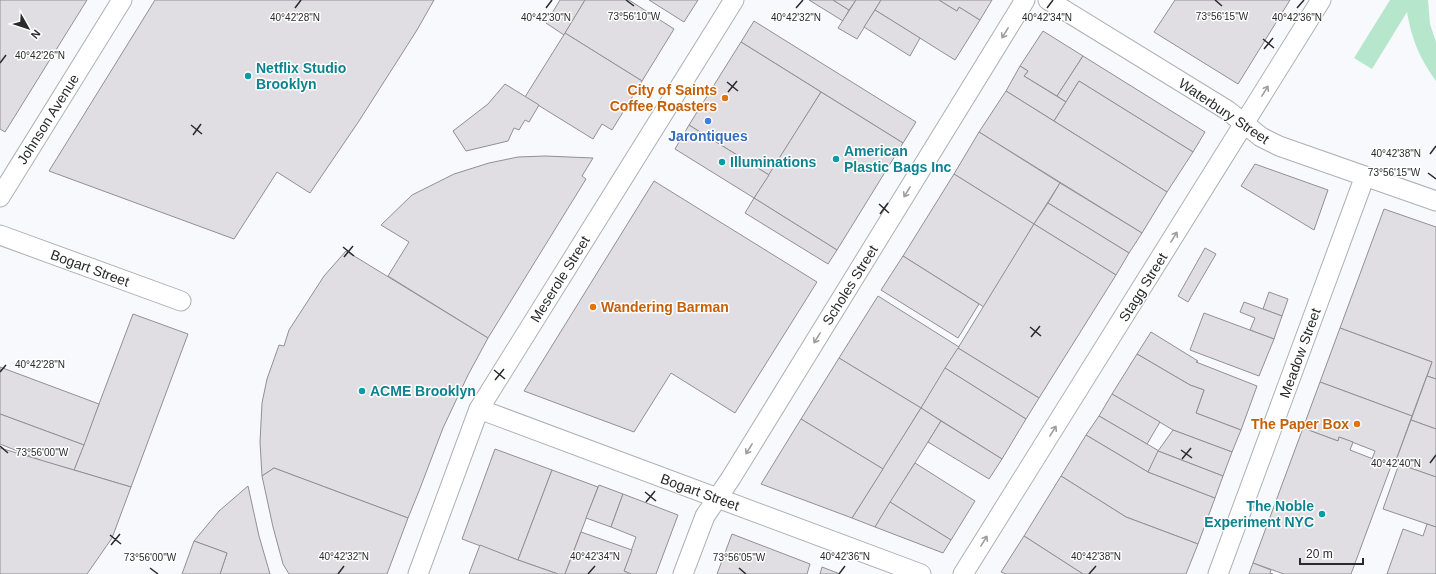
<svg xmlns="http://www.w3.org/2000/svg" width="1436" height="574" font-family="Helvetica,sans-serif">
  <rect width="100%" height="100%" fill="#f7f9fd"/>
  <!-- green -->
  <path fill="#b6e7cc" d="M1390 0H1428L1430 24 1436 42V81C1419 57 1412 40 1407 12L1372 69 1354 58Z"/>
  <!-- building -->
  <g fill="#e0dee3" stroke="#919094">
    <polygon points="0,0 87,0 5,132 0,129"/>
    <polygon points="155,0 434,0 417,30 359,121 310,193 277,172 234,239 49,171"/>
    <polygon points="560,0 585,0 564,35 546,23"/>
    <polygon points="585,0 629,0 674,29 642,81 565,33"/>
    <polygon points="649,0 698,0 684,22"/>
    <polygon points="809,0 833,0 849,10 843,21"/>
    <polygon points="833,0 856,0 849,10"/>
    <polygon points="856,0 881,0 857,39 838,28"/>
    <polygon points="881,0 939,0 957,11 959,7 980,20 955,60 875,10"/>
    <polygon points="939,0 992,0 980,20 959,7 957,11"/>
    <polygon points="1175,0 1290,0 1238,84 1154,32"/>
    <polygon points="875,10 920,38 910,56 864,27"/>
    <polygon points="754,21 916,122 903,143 741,42"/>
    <polygon points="1043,31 1083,56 1057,96 1024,76 1028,71 1020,66"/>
    <polygon points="565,33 642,81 612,130 602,124 593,139 525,97"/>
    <polygon points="741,42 821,92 769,175 689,125"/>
    <polygon points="1083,56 1205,132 1193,152 1079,81 1066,102 1057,96"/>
    <polygon points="1020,66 1028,71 1024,76 1066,102 1054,121 1006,91"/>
    <polygon points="1079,81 1193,152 1167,192 1054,121"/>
    <polygon points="505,84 539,105 529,122 525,120 519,130 514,128 508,141 466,151 453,131 488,104"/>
    <polygon points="1006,91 1167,192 1142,233 979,132"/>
    <polygon points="821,92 903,143 837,250 754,198"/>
    <polygon points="689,125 769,175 754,198 675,149"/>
    <polygon points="979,132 1060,183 1034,224 954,174"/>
    <polygon points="545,156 593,158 582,176 586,179 488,338 388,276 409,242 381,225 412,195 454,174 489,163 518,157"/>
    <polygon points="1255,164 1328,190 1314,230 1241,186"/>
    <polygon points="954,174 1034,224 984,307 903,256"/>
    <polygon points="654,181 817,282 735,413 671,373 634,432 524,391"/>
    <polygon points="1060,183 1142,233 1129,253 1048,203"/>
    <polygon points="754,198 837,250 828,264 745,213"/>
    <polygon points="1048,203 1129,253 1116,275 1034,224"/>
    <polygon points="1384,209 1436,227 1436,379 1427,376 1432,362 1340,328"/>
    <polygon points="1034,224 1116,275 1039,398 958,348"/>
    <polygon points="1205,248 1216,254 1188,302 1178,296"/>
    <polygon points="346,251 488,338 468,375 443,428 419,491 408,518 274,468 262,476 260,442 262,403 267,379 279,345 284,346 289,330 324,276"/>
    <polygon points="903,256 979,304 958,338 881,290"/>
    <polygon points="1269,292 1288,299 1282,316 1263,309"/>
    <polygon points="878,296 959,347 921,408 839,358"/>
    <polygon points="1244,302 1282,316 1274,339 1250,330 1255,318 1240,312"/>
    <polygon points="1204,313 1274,339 1259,376 1190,350"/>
    <polygon points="133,314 188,334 131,487 74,470"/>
    <polygon points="1340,328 1432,362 1412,416 1320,382"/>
    <polygon points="1151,332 1198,361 1196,362 1257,386 1241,430 1196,413 1204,390 1190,385 1137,354"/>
    <polygon points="958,348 1039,398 1026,419 945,368"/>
    <polygon points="1137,354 1190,385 1204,390 1196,413 1241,430 1232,452 1173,430 1112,394"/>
    <polygon points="839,358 921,408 883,469 801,419"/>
    <polygon points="0,367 99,404 84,445 0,414"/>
    <polygon points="945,368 1026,419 1002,459 921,408"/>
    <polygon points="1427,376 1436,379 1436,429 1411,420"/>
    <polygon points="1320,382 1412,416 1394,466 1372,459 1375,451 1339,437 1338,441 1303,428"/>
    <polygon points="1112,394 1160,422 1147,444 1099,416"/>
    <polygon points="921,408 941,421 928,442 875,527 852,518"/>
    <polygon points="0,414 84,445 74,470 42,461 0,444"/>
    <polygon points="1099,416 1159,451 1148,472 1086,435"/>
    <polygon points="801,419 883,469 852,518 761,484"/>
    <polygon points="1411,420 1436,429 1436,477 1395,463"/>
    <polygon points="941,421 1002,459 989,479 928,442"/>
    <polygon points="1303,428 1338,441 1339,437 1353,442 1350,450 1391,466 1351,574 1284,574 1253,563"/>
    <polygon points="1173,430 1232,452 1223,476 1158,451"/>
    <polygon points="1086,435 1148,472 1215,498 1198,544 1126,517 1061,476"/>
    <polygon points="0,448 131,487 112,538 87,574 0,574"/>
    <polygon points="495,449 552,470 518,560 462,539"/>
    <polygon points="1158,451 1223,476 1215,498 1148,472"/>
    <polygon points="915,463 975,501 951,540 890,502"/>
    <polygon points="1399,464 1436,477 1436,527 1383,509"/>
    <polygon points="274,468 408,518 387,574 289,574 283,564 273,527 262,476"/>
    <polygon points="552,470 598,487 565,574 558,574 518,560"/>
    <polygon points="1061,476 1126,517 1198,544 1186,574 1083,574 1024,536"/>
    <polygon points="599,485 623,494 611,527 586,518"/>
    <polygon points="248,486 259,536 270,574 220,574 227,553 194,541 219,511"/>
    <polygon points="623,494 678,515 656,574 631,574 624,571 636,537 611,527"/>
    <polygon points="890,502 951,540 943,553 875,527"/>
    <polygon points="1427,524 1436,527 1436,574 1387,574 1403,529 1423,536"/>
    <polygon points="581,532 632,550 624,571 631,574 565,574"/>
    <polygon points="732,534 810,564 807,574 717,574"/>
    <polygon points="1024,536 1083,574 1006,574 1001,572"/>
    <polygon points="194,541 227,553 220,574 182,574"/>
    <polygon points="480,545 518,560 558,574 469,574"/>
    <polygon points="1253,563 1271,570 1270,573 1273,574 1249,574"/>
    <polygon points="822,567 840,574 820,574"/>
  </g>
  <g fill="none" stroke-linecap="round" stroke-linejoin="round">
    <!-- street casing -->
    <g stroke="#aeb0b4" stroke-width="21">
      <g id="street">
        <polyline points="1048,0 1227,110 1261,137 1279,146 1436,201"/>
        <polyline points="0,197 122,0"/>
        <polyline points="0,235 181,301"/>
        <polyline points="479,409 921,574"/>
        <polyline points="418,574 479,409 734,0"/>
        <polyline points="683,574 705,516 731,478 1025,0"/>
        <polyline points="963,574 1321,0"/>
        <polyline points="1218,574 1365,176"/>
      </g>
    </g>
    <!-- street -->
    <use href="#street" stroke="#fff" stroke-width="19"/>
  </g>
  <!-- one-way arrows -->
  <defs><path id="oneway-shaft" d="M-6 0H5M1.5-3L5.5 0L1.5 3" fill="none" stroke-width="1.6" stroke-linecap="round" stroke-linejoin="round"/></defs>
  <g stroke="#9f9fa0">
    <use href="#oneway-shaft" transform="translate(1005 33) rotate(122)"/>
    <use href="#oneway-shaft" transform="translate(1265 91) rotate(-58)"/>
    <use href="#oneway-shaft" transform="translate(907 192) rotate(122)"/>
    <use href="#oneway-shaft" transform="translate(1174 237) rotate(-58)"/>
    <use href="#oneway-shaft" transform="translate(817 338) rotate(122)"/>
    <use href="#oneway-shaft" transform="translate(1053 431) rotate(-58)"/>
    <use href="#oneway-shaft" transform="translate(749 449) rotate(122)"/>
    <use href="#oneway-shaft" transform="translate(984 541) rotate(-58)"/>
  </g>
  <!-- ticks -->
  <path fill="none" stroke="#292a2b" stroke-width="1.5" d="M626 0 634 6M1215 0 1222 6M295 8 301 0M546 8 552 0M796 8 803 0M1047 8 1053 0M1297 8 1304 0M1263 39 1274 48M1264 49 1273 38M0 63 6 55M727 82 738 91M728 92 737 81M191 125 202 134M193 135 201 124M1430 154 1436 146M1428 173 1436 179M879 204 889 213M880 214 888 203M343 247 354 256M344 257 353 246M1030 327 1041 336M1031 337 1040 326M494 370 505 379M0 372 6 365M495 380 504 369M0 446 8 453M1181 450 1192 458M1182 459 1191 448M1430 463 1436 455M645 492 656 501M646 502 655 491M110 535 121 544M111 545 120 534M150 568 158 574M739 568 746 574M338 574 344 566M588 574 595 566M839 574 845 566M1089 574 1096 566"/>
  <!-- markers -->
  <g fill="#0f9aa8" stroke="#fff" stroke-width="1.5">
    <circle cx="248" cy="76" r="4"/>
    <circle cx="836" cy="159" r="4"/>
    <circle cx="722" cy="162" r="4"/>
    <circle cx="362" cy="391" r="4"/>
    <circle cx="1322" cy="514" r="4"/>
  </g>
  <g fill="#e8710a" stroke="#fff" stroke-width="1.5">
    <circle cx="725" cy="98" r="4"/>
    <circle cx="593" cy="307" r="4"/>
    <circle cx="1357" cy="424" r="4"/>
  </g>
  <circle fill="#3f7fe0" stroke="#fff" stroke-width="1.5" cx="708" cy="121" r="4"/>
  <g text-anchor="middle" stroke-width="3" stroke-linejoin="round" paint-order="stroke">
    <!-- culture labels -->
    <g font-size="14" font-weight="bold" fill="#0d838f" stroke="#fff" text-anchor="start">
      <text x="256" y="73">Netflix Studio<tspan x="256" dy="16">Brooklyn</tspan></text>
      <text x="844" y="156">American<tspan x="844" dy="16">Plastic Bags Inc</tspan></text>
      <text x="730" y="167">Illuminations</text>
      <text x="370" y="396">ACME Brooklyn</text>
      <text x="1314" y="511" text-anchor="end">The Noble<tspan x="1314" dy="16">Experiment NYC</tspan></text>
    </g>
    <!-- food labels -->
    <g font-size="14" font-weight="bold" fill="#c56008" stroke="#fff" text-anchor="end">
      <text x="717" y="95">City of Saints<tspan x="717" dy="16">Coffee Roasters</tspan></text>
      <text x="601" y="312" text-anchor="start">Wandering Barman</text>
      <text x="1349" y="429">The Paper Box</text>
    </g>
    <!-- street labels -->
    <g font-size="14" fill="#292a2b" stroke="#fff">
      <text transform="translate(1224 111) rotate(34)" y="5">Waterbury Street</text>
      <text transform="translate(48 119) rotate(-58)" y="5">Johnson Avenue</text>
      <text transform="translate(90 268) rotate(20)" y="5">Bogart Street</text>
      <text transform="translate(560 279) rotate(-58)" y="5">Meserole Street</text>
      <text transform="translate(850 285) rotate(-58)" y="5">Scholes Street</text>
      <text transform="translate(1143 287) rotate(-58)" y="5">Stagg Street</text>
      <text transform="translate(1300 353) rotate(-70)" y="5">Meadow Street</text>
      <text transform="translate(700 492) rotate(20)" y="5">Bogart Street</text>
    </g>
    <!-- shop labels -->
    <g font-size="14" font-weight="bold" fill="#366cbe" stroke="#fff">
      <text x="708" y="141">Jarontiques</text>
    </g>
  </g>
  <g font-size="10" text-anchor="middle" fill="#292a2b" stroke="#fff" stroke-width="3" stroke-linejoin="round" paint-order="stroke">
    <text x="634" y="20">73°56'10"W</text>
    <text x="1222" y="20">73°56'15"W</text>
    <text x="295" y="21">40°42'28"N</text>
    <text x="546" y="21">40°42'30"N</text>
    <text x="796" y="21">40°42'32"N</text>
    <text x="1047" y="21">40°42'34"N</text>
    <text x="1297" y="21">40°42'36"N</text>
    <text x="40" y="59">40°42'26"N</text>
    <text x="1396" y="157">40°42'38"N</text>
    <text x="1394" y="176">73°56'15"W</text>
    <text x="40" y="368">40°42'28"N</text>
    <text x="42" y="456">73°56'00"W</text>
    <text x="1396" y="467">40°42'40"N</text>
    <text x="344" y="560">40°42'32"N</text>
    <text x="595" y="560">40°42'34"N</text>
    <text x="845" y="560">40°42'36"N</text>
    <text x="1096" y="560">40°42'38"N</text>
    <text x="150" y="561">73°56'00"W</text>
    <text x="739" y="561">73°56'05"W</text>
  </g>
  <!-- north arrow -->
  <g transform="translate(28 28) rotate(129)" stroke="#ffffff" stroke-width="3" paint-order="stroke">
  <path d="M0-3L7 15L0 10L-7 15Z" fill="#292a2b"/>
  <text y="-6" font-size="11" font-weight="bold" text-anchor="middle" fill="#292a2b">N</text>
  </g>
  <!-- scale -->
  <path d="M1300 558v6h63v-6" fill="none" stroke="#292a2b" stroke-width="2"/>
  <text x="1306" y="558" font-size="12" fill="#292a2b" stroke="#ffffff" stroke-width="3" paint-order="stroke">20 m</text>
</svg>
